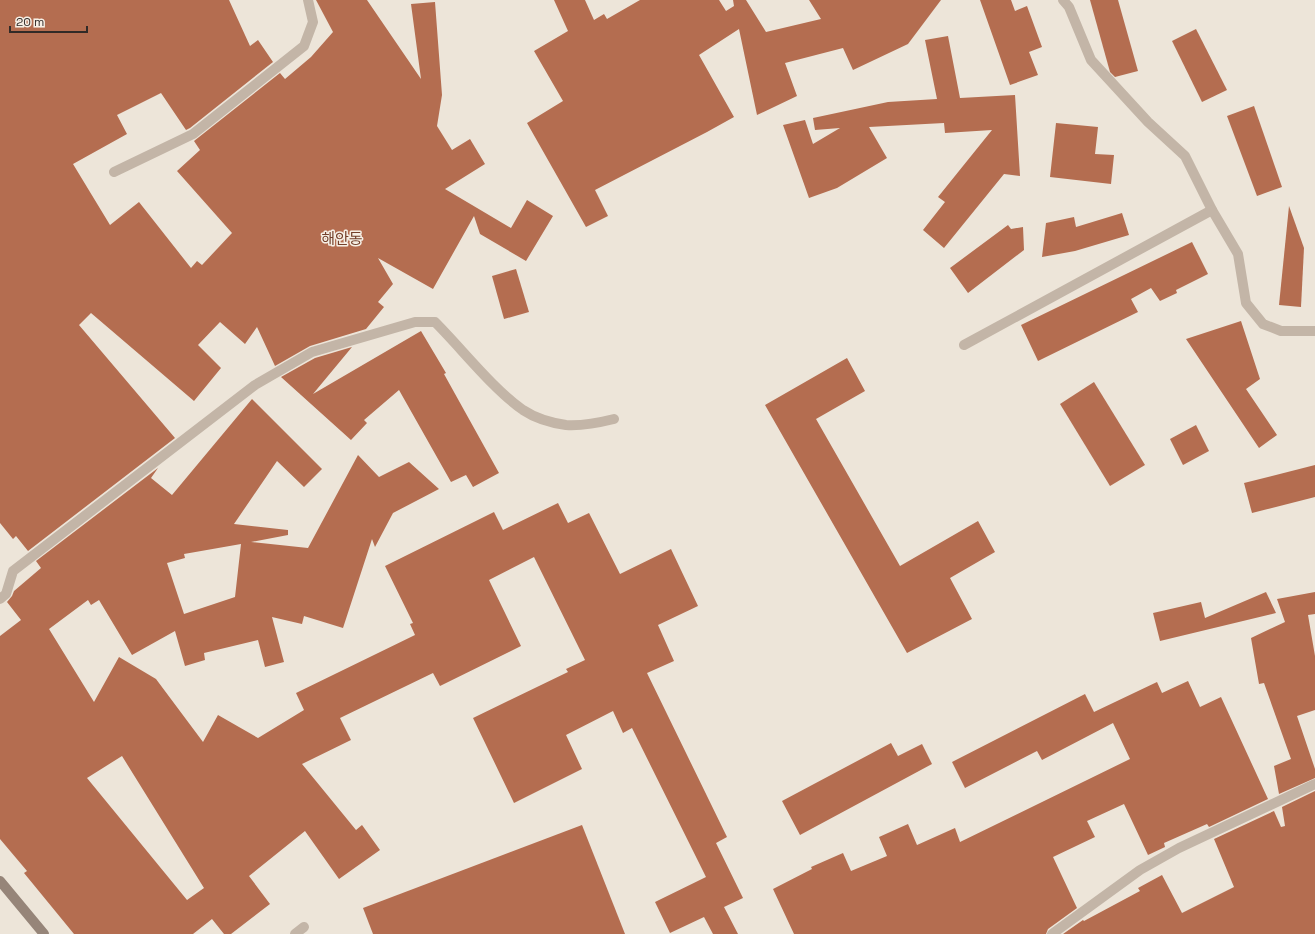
<svg xmlns="http://www.w3.org/2000/svg" width="1315" height="934" font-family="'Space Grotesk','Noto Sans KR',sans-serif">
  <rect width="100%" height="100%" fill="#ede5d9"/>
  <!-- building -->
  <g fill="#b46d50" fill-rule="evenodd">
    <polygon points="0,0 229,0 250,46 258,40 273,62 190,128 186,130 161,93 117,115 127,134 73,164 110,225 139,202 191,268 197,261 202,265 232,233 177,171 200,150 194,141 280,73 285,79 311,57 333,32 316,0 367,0 421,79 411,4 435,2 442,95 437,126 452,150 470,139 485,164 445,189 511,228 527,200 553,216 526,261 480,234 474,216 433,289 378,258 393,284 378,302 384,307 366,329 310,346 275,366 257,327 245,344 220,322 198,345 221,368 194,401 91,313 79,325 175,438 28,551 16,536 13,539 0,523"/>
    <polygon points="554,0 585,0 594,20 604,14 607,19 640,0 719,0 726,11 734,6 733,0 746,0 766,32 821,19 809,0 941,0 908,44 853,70 843,48 785,63 797,96 757,115 739,29 699,55 734,117 707,132 595,190 608,216 586,227 527,123 563,101 534,51 568,31"/>
    <polygon points="980,0 1011,0 1015,11 1027,6 1042,47 1029,52 1038,75 1010,85"/>
    <polygon points="1090,0 1118,0 1138,71 1115,77 1110,72"/>
    <polygon points="1196,29 1227,90 1202,102 1172,41"/>
    <polygon points="948,36 960,98 1015,95 1020,176 1004,174 944,248 923,230 945,202 938,197 992,130 945,133 944,123 869,127 887,158 837,188 809,198 783,125 805,120 813,144 840,128 815,130 813,118 888,102 937,99 925,40"/>
    <polygon points="1254,106 1282,187 1257,196 1227,116"/>
    <polygon points="1056,123 1098,127 1095,154 1114,155 1111,184 1050,177"/>
    <polygon points="1289,206 1304,248 1301,307 1279,305"/>
    <polygon points="1122,213 1129,235 1075,251 1042,257 1046,223 1074,217 1076,227"/>
    <polygon points="1008,225 1011,229 1023,227 1024,250 968,293 950,268"/>
    <polygon points="1192,242 1208,274 1176,290 1177,293 1160,301 1151,288 1131,299 1138,312 1038,361 1021,325"/>
    <polygon points="516,269 529,312 504,319 492,276"/>
    <polygon points="1241,321 1260,379 1246,389 1277,435 1259,448 1186,339"/>
    <polygon points="421,331 446,373 444,374 499,473 473,487 466,475 451,482 399,390 364,420 367,423 351,440 281,377 315,358 352,347 313,394"/>
    <polygon points="847,358 865,391 816,419 900,566 978,521 995,552 950,578 972,619 907,653 765,405"/>
    <polygon points="1094,382 1145,465 1110,486 1060,404"/>
    <path d="M252 399 322 469 304 487 277 461 234 524 288 530V535L251 542 308 548 358 455 379 477 409 462 439 489 393 513 375 547 372 539 343 628 304 616 302 624 272 617 284 662 265 667 258 640 204 653 205 660 185 666 175 631 132 655 99 600 91 605 88 600 49 629 94 702 119 657 156 679 203 742 218 715 258 738 304 710 296 693 415 635 410 624 413 623 385 566 494 512 503 530 558 503 568 523 589 513 620 574 671 549 698 606 658 625 674 661 647 673 727 837 716 843 743 898 724 907 738 934H713L704 917 670 933 655 902 706 877 632 728 623 733 613 711 566 735 582 769 514 803 473 718 568 672 566 669 585 660 534 557 489 580 521 646 440 686 433 673 340 718 351 740 302 764 356 830 362 825 380 850 339 879 305 831 249 876 270 904 231 934H224L212 919 193 934H74L24 873 27 871 0 839V636L21 620 7 602 12 596 14 591 41 568 36 561 158 468 151 478 172 495ZM241 544 235 597 184 614 167 563 185 558 184 554ZM122 756 204 888 187 900 87 778Z"/>
    <polygon points="1196,425 1209,451 1183,465 1170,439"/>
    <polygon points="1315,465 1315,497 1252,513 1244,483"/>
    <polygon points="1266,592 1276,613 1160,641 1153,613 1201,602 1205,618"/>
    <polygon points="1315,592 1315,614 1308,615 1315,656 1315,710 1297,716 1315,769 1315,778 1279,794 1274,766 1291,759 1264,683 1259,684 1251,638 1285,622 1277,599"/>
    <polygon points="1188,681 1200,707 1221,697 1268,799 1209,827 1207,824 1164,843 1165,847 1148,855 1124,804 1087,821 1095,837 1053,857 1077,908 1048,929 1046,934 794,934 773,889 812,869 811,867 843,853 851,871 887,856 879,837 908,824 917,845 955,828 960,842 1130,759 1113,723 1042,760 1037,751 965,788 952,762 1085,694 1094,712 1157,682 1162,693"/>
    <polygon points="891,743 898,756 922,744 932,764 800,835 782,801"/>
    <polygon points="1315,791 1315,934 1063,934 1083,920 1084,921 1140,891 1138,888 1162,875 1182,913 1234,887 1214,839 1274,811 1281,827 1285,826 1282,807"/>
    <polygon points="582,825 625,934 373,934 363,908"/>
  </g>
  <g fill="none" stroke-linecap="round" stroke-linejoin="round">
    <!-- lane -->
    <polyline stroke="#c3b5a7" stroke-width="10" points="295,934 304,927"/>
    <!-- street -->
    <g stroke="#c3b5a7" stroke-width="10">
      <polyline points="1063,0 1069,7 1091,60 1148,122 1185,156 1212,210 1238,254 1246,303 1263,324 1281,331 1315,331"/>
      <polyline points="114,172 193,134 304,46 313,22 308,0"/>
      <polyline points="964,345 1212,210"/>
      <path d="M0 599 6 594 13 571 255 385 312 352 415 322H435C462 349 493 389 523 410 535 418 552 423 566 425 583 426 598 423 614 419"/>
      <polyline points="1052,934 1140,870 1179,848 1315,784"/>
    </g>
    <!-- secondary -->
    <polyline stroke="#968579" stroke-width="10" points="0,881 44,934"/>
  </g>
  <g text-anchor="middle" stroke-width="3" stroke-linejoin="round" paint-order="stroke">
    <!-- quarter labels -->
    <g font-size="15" fill="#74402b" stroke="#f6efe5">
      <text x="342" y="244">해안동</text>
    </g>
  </g>
  <!-- scale -->
  <path d="M10 26v6h77v-6" fill="none" stroke="#312a27" stroke-width="2"/>
  <text x="16" y="26" font-size="12" fill="#312a27" stroke="#f6efe5" stroke-width="3" paint-order="stroke">20 m</text>
</svg>
